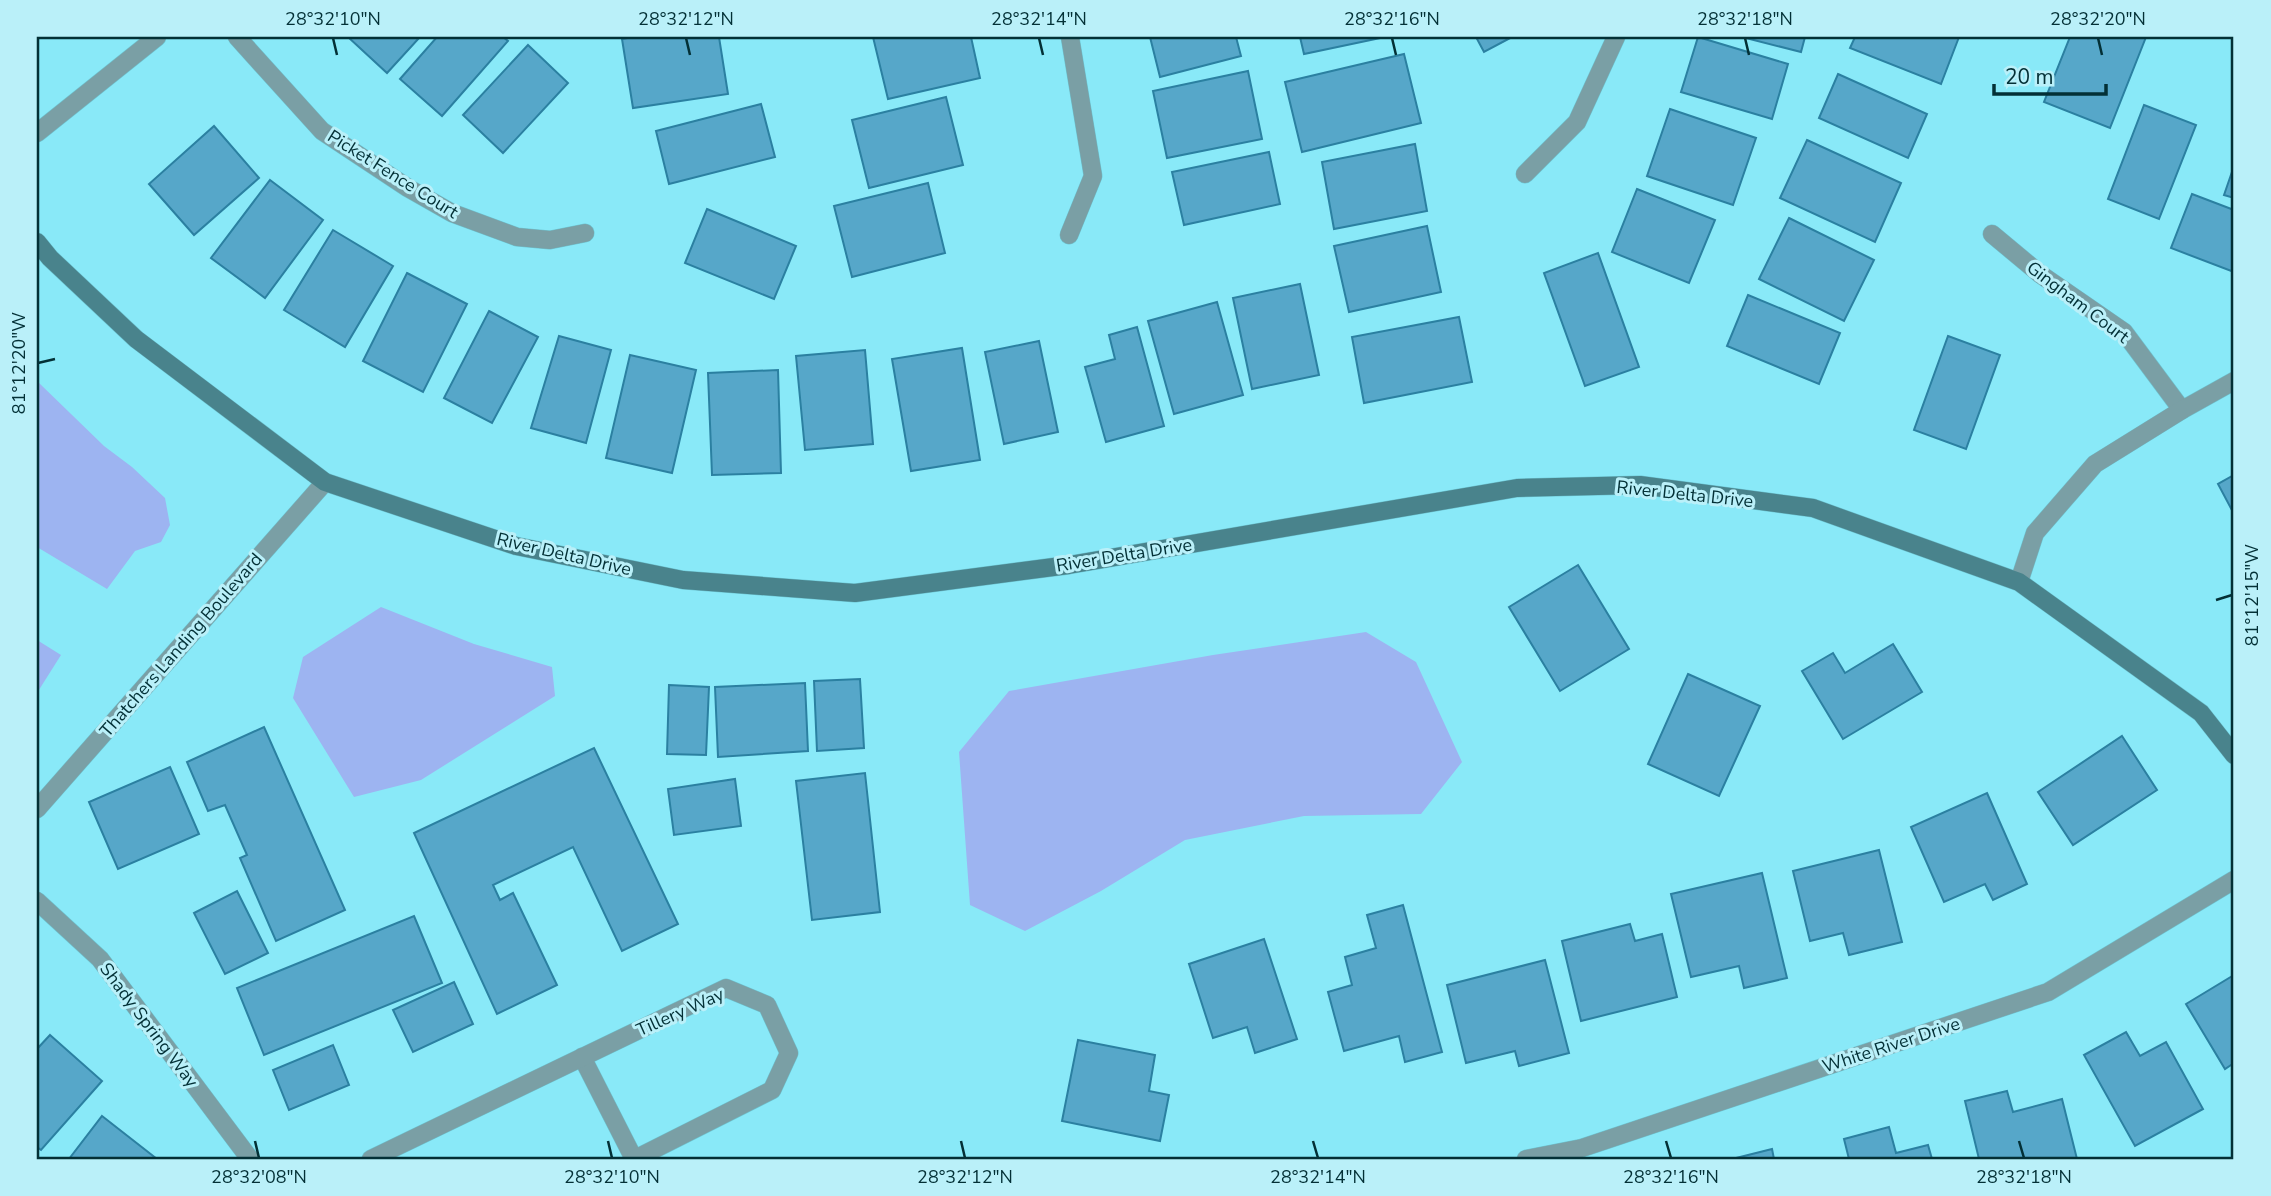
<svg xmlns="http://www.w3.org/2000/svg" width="2271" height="1196" font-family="'Nunito Sans',sans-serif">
  <rect width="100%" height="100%" fill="#89e9f8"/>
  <!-- water -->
  <g fill="#9db4f1">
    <polygon points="37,381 104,446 132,467 165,498 170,525 161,542 135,551 107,589 37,547"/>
    <polygon points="381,607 474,644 552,667 555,696 421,780 354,797 293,698 303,657"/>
    <polygon points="1366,632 1416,662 1462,762 1421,814 1304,816 1185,840 1101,891 1025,931 970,905 959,752 1009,691 1213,655"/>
    <polygon points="37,640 61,655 37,693"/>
  </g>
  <!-- building -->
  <g fill="#56a7c9" stroke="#2b80a1" stroke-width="2">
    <polygon points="348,37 420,37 387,73"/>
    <polygon points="437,37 503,37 508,41 442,116 400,79"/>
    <polygon points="633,37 719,37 728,94 633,108 622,39"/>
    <polygon points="873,37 971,37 980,78 888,99"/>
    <polygon points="1150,37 1236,37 1241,56 1160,77"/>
    <polygon points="1300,37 1385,37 1304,54"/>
    <polygon points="1476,37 1512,37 1484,52"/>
    <polygon points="1698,37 1788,64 1772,119 1681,92"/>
    <polygon points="1742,37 1805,37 1801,52"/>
    <polygon points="1855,37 1959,37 1941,84 1850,48"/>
    <polygon points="2070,37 2146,37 2110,128 2044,102"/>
    <polygon points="528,45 568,83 503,153 463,115"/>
    <polygon points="1404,54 1421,123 1302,152 1285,82"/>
    <polygon points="1248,71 1262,139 1167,158 1153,91"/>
    <polygon points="1838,74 1927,114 1908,158 1819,118"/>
    <polygon points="946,97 963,165 869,188 852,120"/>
    <polygon points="761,104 775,157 669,184 656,131"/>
    <polygon points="2144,105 2196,125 2159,219 2108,199"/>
    <polygon points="1670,109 1756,138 1733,205 1647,176"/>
    <polygon points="214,126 259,178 194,235 149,184"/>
    <polygon points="1807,140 1901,183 1875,242 1780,198"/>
    <polygon points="1415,144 1427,211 1334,229 1322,162"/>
    <polygon points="1269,152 1280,204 1184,225 1172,172"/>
    <polygon points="2234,166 2234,198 2224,195"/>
    <polygon points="270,180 323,220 265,298 211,258"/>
    <polygon points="928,183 945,253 852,277 834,206"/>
    <polygon points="1637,189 1715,220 1689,283 1612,252"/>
    <polygon points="2192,194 2234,210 2234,272 2171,248"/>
    <polygon points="707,209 796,246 774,299 685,263"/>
    <polygon points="1789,218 1874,260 1844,321 1759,279"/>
    <polygon points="1427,226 1441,292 1349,312 1334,246"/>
    <polygon points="333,230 393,266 345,347 284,310"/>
    <polygon points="1598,253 1639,367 1585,386 1544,273"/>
    <polygon points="407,273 467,304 423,392 363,361"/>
    <polygon points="1300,284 1319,375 1252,389 1233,298"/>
    <polygon points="1748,295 1840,333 1819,384 1727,346"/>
    <polygon points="1217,302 1243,395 1174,414 1148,321"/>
    <polygon points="489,311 538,337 492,423 444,398"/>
    <polygon points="1459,317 1472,382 1364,403 1352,337"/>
    <polygon points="1137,327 1164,426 1106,442 1085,367 1115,359 1109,335"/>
    <polygon points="559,336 611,350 586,443 531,428"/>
    <polygon points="1948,336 2000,355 1966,449 1914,430"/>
    <polygon points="1039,341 1058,432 1004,444 985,352"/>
    <polygon points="962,348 980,460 911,471 892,359"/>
    <polygon points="865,350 873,444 805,450 796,356"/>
    <polygon points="630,355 696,370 672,473 606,458"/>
    <polygon points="778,370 781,473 712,475 708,373"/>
    <polygon points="2234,475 2234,514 2218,484"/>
    <polygon points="1578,565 1629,649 1560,691 1509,607"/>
    <polygon points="1893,644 1922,692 1843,739 1802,671 1833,653 1845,673"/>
    <polygon points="1688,674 1760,706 1719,796 1648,764"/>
    <polygon points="860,679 864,748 817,751 814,681"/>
    <polygon points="805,683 808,751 718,757 715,687"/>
    <polygon points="669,685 709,687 706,755 667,754"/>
    <polygon points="264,727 345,910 276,941 240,858 247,855 225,805 208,811 187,762"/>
    <polygon points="2122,736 2157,790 2073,845 2038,792"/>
    <polygon points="594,748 678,924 622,951 573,847 493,885 500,900 513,893 557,985 497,1014 414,833"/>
    <polygon points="170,767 199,834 118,869 89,802"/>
    <polygon points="865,773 880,912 812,920 796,781"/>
    <polygon points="735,779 741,826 674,835 668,789"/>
    <polygon points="1987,793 2027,884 1993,900 1985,884 1944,902 1911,827"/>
    <polygon points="1879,850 1902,942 1849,955 1843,933 1810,941 1793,871"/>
    <polygon points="1762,873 1787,978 1744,988 1739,966 1691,977 1671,894"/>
    <polygon points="237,891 268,953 225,974 194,913"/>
    <polygon points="1403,905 1442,1052 1405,1062 1399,1036 1344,1051 1328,992 1352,985 1345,957 1376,948 1367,915"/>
    <polygon points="414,916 442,983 264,1055 237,988"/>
    <polygon points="1630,924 1635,941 1662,934 1677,997 1581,1021 1562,941"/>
    <polygon points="1264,939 1297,1039 1255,1053 1247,1027 1213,1038 1189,964"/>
    <polygon points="1545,960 1569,1053 1519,1066 1515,1051 1466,1063 1447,985"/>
    <polygon points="2234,975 2234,1063 2225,1069 2186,1004"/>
    <polygon points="454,982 473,1024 413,1052 393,1010"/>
    <polygon points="2126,1032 2140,1056 2166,1042 2203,1109 2135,1146 2084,1055"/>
    <polygon points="50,1035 102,1081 41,1150 37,1147 37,1049"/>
    <polygon points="1078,1040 1155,1055 1149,1091 1169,1095 1160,1141 1062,1121"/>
    <polygon points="333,1045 349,1085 289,1110 273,1070"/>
    <polygon points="2007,1091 2013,1112 2062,1099 2077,1159 1979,1159 1965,1101"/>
    <polygon points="102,1116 157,1159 69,1159"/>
    <polygon points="1889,1127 1896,1153 1928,1145 1932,1159 1849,1159 1844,1139"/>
    <polygon points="1772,1149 1774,1159 1732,1159"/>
  </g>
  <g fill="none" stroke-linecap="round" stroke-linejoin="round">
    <!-- lane casing -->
    <g stroke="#6ec4d1" stroke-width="19">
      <g id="lane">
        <polyline points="37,809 325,482"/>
        <polyline points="37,901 100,959 250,1159"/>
        <polyline points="582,1057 634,1159"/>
        <polyline points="371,1159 726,988 767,1005 789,1053 772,1090 635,1159"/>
      </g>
    </g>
    <!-- street casing -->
    <g stroke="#6ec4d1" stroke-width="19">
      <g id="street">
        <polyline points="237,37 322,131 408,188 452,213 517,237 550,240 585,233"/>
        <polyline points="37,133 157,37"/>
        <polyline points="1525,174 1577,122 1616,37"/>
        <polyline points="1992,234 2040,274 2124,332 2182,410"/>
        <polyline points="1069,235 1093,176 1070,37"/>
        <polyline points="2019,582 2035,533 2095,464 2182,410 2234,381"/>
        <polyline points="1526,1159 1582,1148 2048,992 2234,880"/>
      </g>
    </g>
    <!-- secondary casing -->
    <g stroke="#6ec4d1" stroke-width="19">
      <polyline id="secondary" points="37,242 50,258 136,339 325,482 516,546 683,580 855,593 1069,565 1517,488 1640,485 1813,508 2019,582 2201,713 2234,755"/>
    </g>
    <!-- lane -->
    <use href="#lane" stroke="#7a9fa5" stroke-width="18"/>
    <!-- street -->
    <use href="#street" stroke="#7a9fa5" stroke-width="18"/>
    <!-- secondary -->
    <use href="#secondary" stroke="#49838c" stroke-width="18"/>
  </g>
  <!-- ticks -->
  <path fill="none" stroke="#033036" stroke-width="2.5" d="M333 38 337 55M686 38 690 55M1039 38 1043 55M1392 38 1396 55M1745 38 1749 55M2098 38 2102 55M38 363 55 359M2216 600 2232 595M255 1141 259 1158M608 1141 612 1158M961 1141 965 1158M1313 1141 1318 1158M1666 1141 1671 1158M2019 1141 2024 1158"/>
  <g text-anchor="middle" stroke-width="6" stroke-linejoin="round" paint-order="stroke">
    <!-- street labels -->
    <g font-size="18" fill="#033036" stroke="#baf0f9">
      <text transform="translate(393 174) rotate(32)" y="6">Picket Fence Court</text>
      <text transform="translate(2078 302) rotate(37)" y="6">Gingham Court</text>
      <text transform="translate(1685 494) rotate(6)" y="6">River Delta Drive</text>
      <text transform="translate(564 554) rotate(13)" y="6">River Delta Drive</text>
      <text transform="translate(1124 555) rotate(-9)" y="6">River Delta Drive</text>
      <text transform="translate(181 645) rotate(-49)" y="6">Thatchers Landing Boulevard</text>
      <text transform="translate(680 1012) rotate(-24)" y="6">Tillery Way</text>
      <text transform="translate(149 1025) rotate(53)" y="6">Shady Spring Way</text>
      <text transform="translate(1891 1045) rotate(-18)" y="6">White River Drive</text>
    </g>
  </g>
  <!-- border -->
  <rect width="2271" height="1196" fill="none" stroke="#baf0f9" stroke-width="77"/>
  <!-- scale -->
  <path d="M1994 84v10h112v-10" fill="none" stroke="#033036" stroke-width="3.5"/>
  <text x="2005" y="84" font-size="21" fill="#033036" stroke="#baf0f9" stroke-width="5" paint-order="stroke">20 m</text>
  <rect x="38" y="38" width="2194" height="1120" fill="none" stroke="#033036" stroke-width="2.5"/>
  <g font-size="18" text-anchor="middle" fill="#033036">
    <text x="333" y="25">28°32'10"N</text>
    <text x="686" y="25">28°32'12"N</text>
    <text x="1039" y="25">28°32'14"N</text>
    <text x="1392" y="25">28°32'16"N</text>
    <text x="1745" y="25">28°32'18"N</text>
    <text x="2098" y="25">28°32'20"N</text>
    <text transform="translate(19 363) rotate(-90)" y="6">81°12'20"W</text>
    <text transform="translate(2252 595) rotate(-90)" y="6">81°12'15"W</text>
    <text x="259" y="1183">28°32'08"N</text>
    <text x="612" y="1183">28°32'10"N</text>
    <text x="965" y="1183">28°32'12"N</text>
    <text x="1318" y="1183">28°32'14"N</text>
    <text x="1671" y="1183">28°32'16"N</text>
    <text x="2024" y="1183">28°32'18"N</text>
  </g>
</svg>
